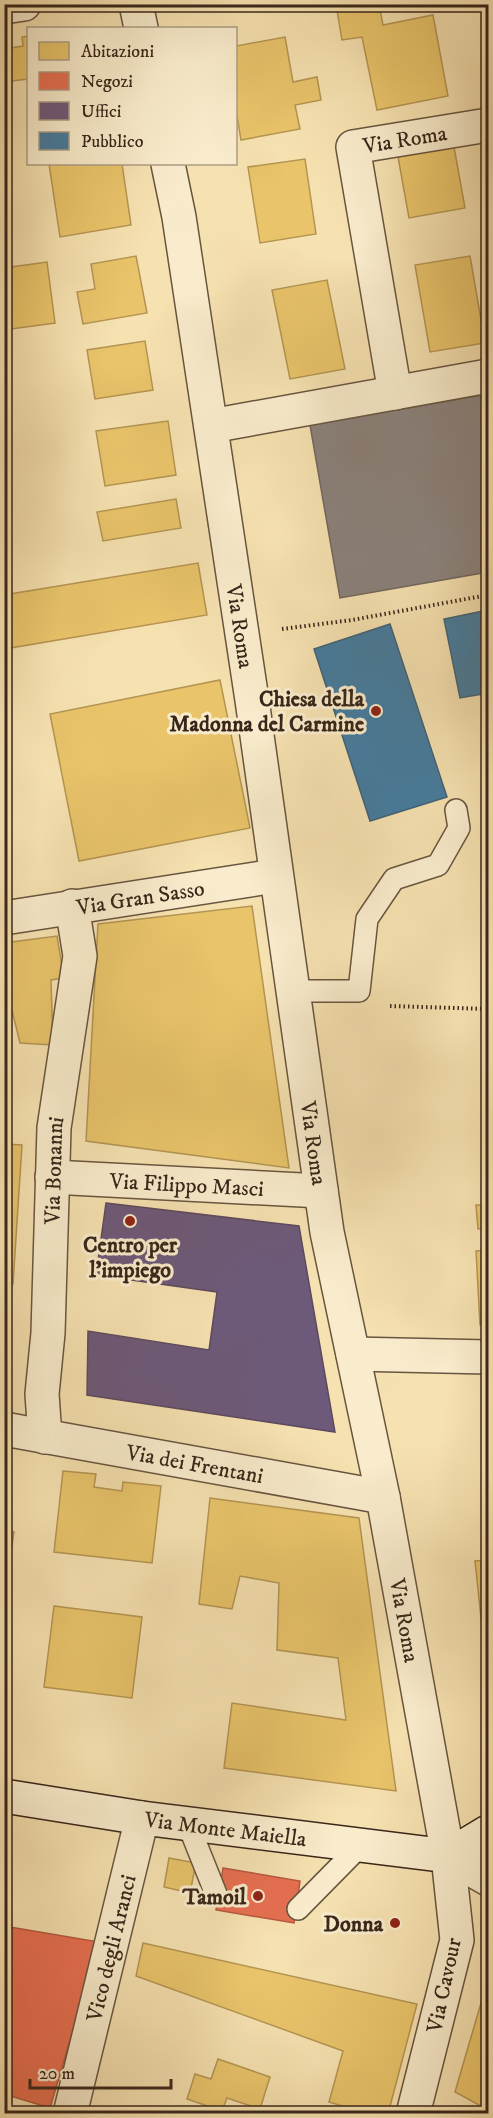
<svg xmlns="http://www.w3.org/2000/svg" width="493" height="2118" font-family="'IM FELL DW Pica',serif">
  <rect width="100%" height="100%" fill="#f6e1b0"/>
  <filter id="stains"><feTurbulence type="fractalNoise" baseFrequency=".00333" numOctaves="4"/><feColorMatrix values="0 0 0 0 .2 0 0 0 0 .09 0 0 0 0 .02 0 0 0 .5 -.17"/></filter>
  <radialGradient id="worn" r=".72"><stop offset=".6" stop-color="#630" stop-opacity="0"/><stop offset="1" stop-color="#630" stop-opacity=".3"/></radialGradient>
  <!-- homes -->
  <g fill="#e9c46a" stroke="#b49552" stroke-width="1.5">
    <polygon points="365,4 379,4 383,25 433,15 448,96 377,110 362,37 342,40 337,10"/>
    <polygon points="28,36 28,79 4,82 4,49 23,46 22,37"/>
    <polygon points="285,37 293,82 317,77 321,100 295,105 300,129 241,140 236,110 236,46"/>
    <polygon points="454,147 465,208 409,218 398,157"/>
    <polygon points="305,159 316,234 260,243 248,167"/>
    <polygon points="49,164 122,164 131,225 60,237"/>
    <polygon points="136,256 147,313 83,324 77,292 95,289 91,264"/>
    <polygon points="470,256 485,343 430,352 415,265"/>
    <polygon points="47,262 55,323 4,330 4,268"/>
    <polygon points="327,280 345,369 290,379 272,290"/>
    <polygon points="145,341 153,390 95,399 87,350"/>
    <polygon points="168,421 176,475 105,486 96,431"/>
    <polygon points="176,499 181,528 103,541 97,512"/>
    <polygon points="198,563 207,615 4,649 4,595"/>
    <polygon points="220,680 250,828 79,861 50,714"/>
    <polygon points="488,789 488,938 484,939 482,791"/>
    <polygon points="252,906 289,1168 86,1141 98,924"/>
    <polygon points="57,936 64,978 51,980 53,1045 20,1043 9,998 4,998 4,943"/>
    <polygon points="485,1038 488,1038 488,1170 486,1170"/>
    <polygon points="4,1144 22,1145 13,1284 4,1283"/>
    <polygon points="476,1205 488,1205 488,1228 478,1229"/>
    <polygon points="488,1250 488,1324 480,1325 476,1251"/>
    <polygon points="63,1471 96,1474 94,1487 122,1491 123,1482 161,1486 152,1563 54,1552"/>
    <polygon points="210,1498 359,1518 396,1791 224,1768 232,1703 346,1720 338,1658 277,1650 279,1583 240,1576 232,1609 199,1604"/>
    <polygon points="4,1531 14,1532 4,1600"/>
    <polygon points="488,1560 488,1684 475,1561"/>
    <polygon points="54,1606 142,1617 132,1698 44,1687"/>
    <polygon points="169,1858 196,1863 190,1893 164,1887"/>
    <polygon points="143,1943 417,2004 388,2114 368,2114 329,2102 343,2051 136,1976"/>
    <polygon points="488,1979 488,2110 455,2092"/>
    <polygon points="218,2059 270,2077 260,2109 227,2098 222,2111 187,2099 195,2074 211,2079"/>
  </g>
  <!-- shops -->
  <g fill="#e76f51" stroke="#b35940" stroke-width="1.5">
    <polygon points="223,1868 300,1881 294,1923 216,1910"/>
    <polygon points="4,1926 99,1942 50,2108 4,2094 4,2013 10,1996 4,1991"/>
  </g>
  <!-- offices -->
  <polygon fill="#6d597a" stroke="#5d4a5d" stroke-width="1.5" points="106,1203 299,1226 335,1432 87,1395 88,1331 209,1350 217,1292 96,1275"/>
  <!-- public -->
  <g fill="#457b9d" stroke="#416276" stroke-width="1.5">
    <polygon points="488,610 488,693 460,698 444,619"/>
    <polygon points="390,624 447,797 370,821 314,649"/>
  </g>
  <!-- industry -->
  <polygon fill="#8a817c" stroke="#72665f" stroke-width="1.5" points="488,394 488,572 340,598 310,425"/>
  <g fill="none" stroke-linecap="round" stroke-linejoin="round">
    <!-- lane casing -->
    <g stroke="#685540" stroke-width="24">
      <g id="lane">
        <polyline points="292,991 359,991 367,919 394,879 438,865 459,828 456,810"/>
        <polyline points="188,1824 216,1894"/>
        <polyline points="298,1909 361,1845"/>
      </g>
    </g>
    <!-- street casing -->
    <g stroke="#685540" stroke-width="36">
      <g id="street">
        <polyline points="136,4 141,28"/>
        <polyline points="4,7 24,4"/>
        <path id="s1" d="M168 164 179 217 252 700 327 1232 383 1497 448 1856 457 1940 413 2114"/>
        <path id="s2" d="M395 393 353 147 488 125"/>
        <polyline points="211,426 488,376"/>
        <path id="s3" d="M4 918 275 876"/>
        <path id="s4" d="M52 1177 321 1191"/>
        <polyline points="353,1354 488,1357"/>
        <path id="s5" d="M4 1429 383 1497"/>
        <path id="s6" d="M45 1437 42 1394 48 1333 54 1128 80 956 72 906"/>
        <polyline points="448,1856 488,1879"/>
        <path id="s7" d="M70 2114 142 1818"/>
      </g>
    </g>
    <!-- secondary casing -->
    <g stroke="#39261a" stroke-width="36">
      <g id="secondary">
        <path id="s8" d="M4 1796 142 1818 448 1856 488 1832"/>
      </g>
    </g>
    <!-- path -->
    <g stroke="#39261a" stroke-width="4" stroke-dasharray="1.5 3" stroke-linecap="butt">
      <polyline points="488,582 488,584"/>
      <polyline points="282,629 352,620 488,595"/>
      <polyline points="390,1006 488,1009"/>
    </g>
    <!-- lane -->
    <use href="#lane" stroke="#f9eccc" stroke-width="21"/>
    <!-- street -->
    <use href="#street" stroke="#f9eccc" stroke-width="33"/>
    <!-- secondary -->
    <use href="#secondary" stroke="#f9eccc" stroke-width="33"/>
  </g>
  <!-- markers -->
  <g fill="#8f2418" stroke="#f9eccc" stroke-width="2">
    <circle cx="376" cy="711" r="6"/>
    <circle cx="130" cy="1221" r="6"/>
    <circle cx="258" cy="1896" r="6"/>
    <circle cx="395" cy="1923" r="6"/>
  </g>
  <g text-anchor="middle" stroke-width="6" stroke-linejoin="round" paint-order="stroke">
    <!-- street labels -->
    <g font-size="22" fill="#39261a" stroke="#f9eccc">
      <text dy="8" stroke="none"><textPath href="#s2" startOffset="302">Via Roma</textPath></text>
      <text dy="8" stroke="none"><textPath href="#s1" startOffset="468">Via Roma</textPath></text>
      <text dy="8" stroke="none"><textPath href="#s3" startOffset="138">Via Gran Sasso</textPath></text>
      <text dy="8" stroke="none"><textPath href="#s1" startOffset="990">Via Roma</textPath></text>
      <text dy="8" stroke="none"><textPath href="#s6" startOffset="267">Via Bonanni</textPath></text>
      <text dy="8" stroke="none"><textPath href="#s4" startOffset="135">Via Filippo Masci</textPath></text>
      <text dy="8" stroke="none"><textPath href="#s5" startOffset="194">Via dei Frentani</textPath></text>
      <text dy="8" stroke="none"><textPath href="#s1" startOffset="1476">Via Roma</textPath></text>
      <text dy="8" stroke="none"><textPath href="#s8" startOffset="224">Via Monte Maiella</textPath></text>
      <text dy="8" stroke="none"><textPath href="#s7" startOffset="171">Vico degli Aranci</textPath></text>
      <text transform="translate(443 1985) rotate(-78)" y="8">Via Cavour</text>
    </g>
    <!-- poi labels -->
    <g font-size="22" font-weight="bold" fill="#39261a" stroke="#f9eccc" text-anchor="end">
      <text x="364" y="706">Chiesa della<tspan x="364" dy="25">Madonna del Carmine</tspan></text>
      <text x="130" y="1252" text-anchor="middle">Centro per<tspan x="130" dy="25">l'impiego</tspan></text>
      <text x="246" y="1904">Tamoil</text>
      <text x="383" y="1931">Donna</text>
    </g>
  </g>
  <!-- margin -->
  <rect width="493" height="2118" fill="none" stroke="#f6e1b0" stroke-width="24"/>
  <rect x="6" y="6" width="481" height="2106" fill="none" stroke="#39261a" stroke-width="3"/>
  <rect x="12" y="12" width="469" height="2094" fill="none" stroke="#39261a" stroke-width="1.5"/>
  <!-- legend -->
  <rect x="27" y="27" width="210" height="138" fill="#f9eccc" stroke="#ac9d85" stroke-width="1.5"/>
  <rect x="39" y="42" width="30" height="18" fill="#e9c46a" stroke="#ac9d85" stroke-width="1.5"/>
  <text x="81" y="57" font-size="18" fill="#39261a">Abitazioni</text>
  <rect x="39" y="72" width="30" height="18" fill="#e76f51" stroke="#ac9d85" stroke-width="1.5"/>
  <text x="81" y="87" font-size="18" fill="#39261a">Negozi</text>
  <rect x="39" y="102" width="30" height="18" fill="#6d597a" stroke="#ac9d85" stroke-width="1.5"/>
  <text x="81" y="117" font-size="18" fill="#39261a">Uffici</text>
  <rect x="39" y="132" width="30" height="18" fill="#457b9d" stroke="#ac9d85" stroke-width="1.5"/>
  <text x="81" y="147" font-size="18" fill="#39261a">Pubblico</text>
  <!-- scale -->
  <path d="M30 2079v9h141v-9" fill="none" stroke="#39261a" stroke-width="3"/>
  <text x="39" y="2079" font-size="18" fill="#39261a" stroke="#f9eccc" stroke-width="4.5" paint-order="stroke">20 m</text>
  <rect width="100%" height="100%" filter="url(#stains)"/>
  <rect width="100%" height="100%" fill="url(#worn)"/>
</svg>
